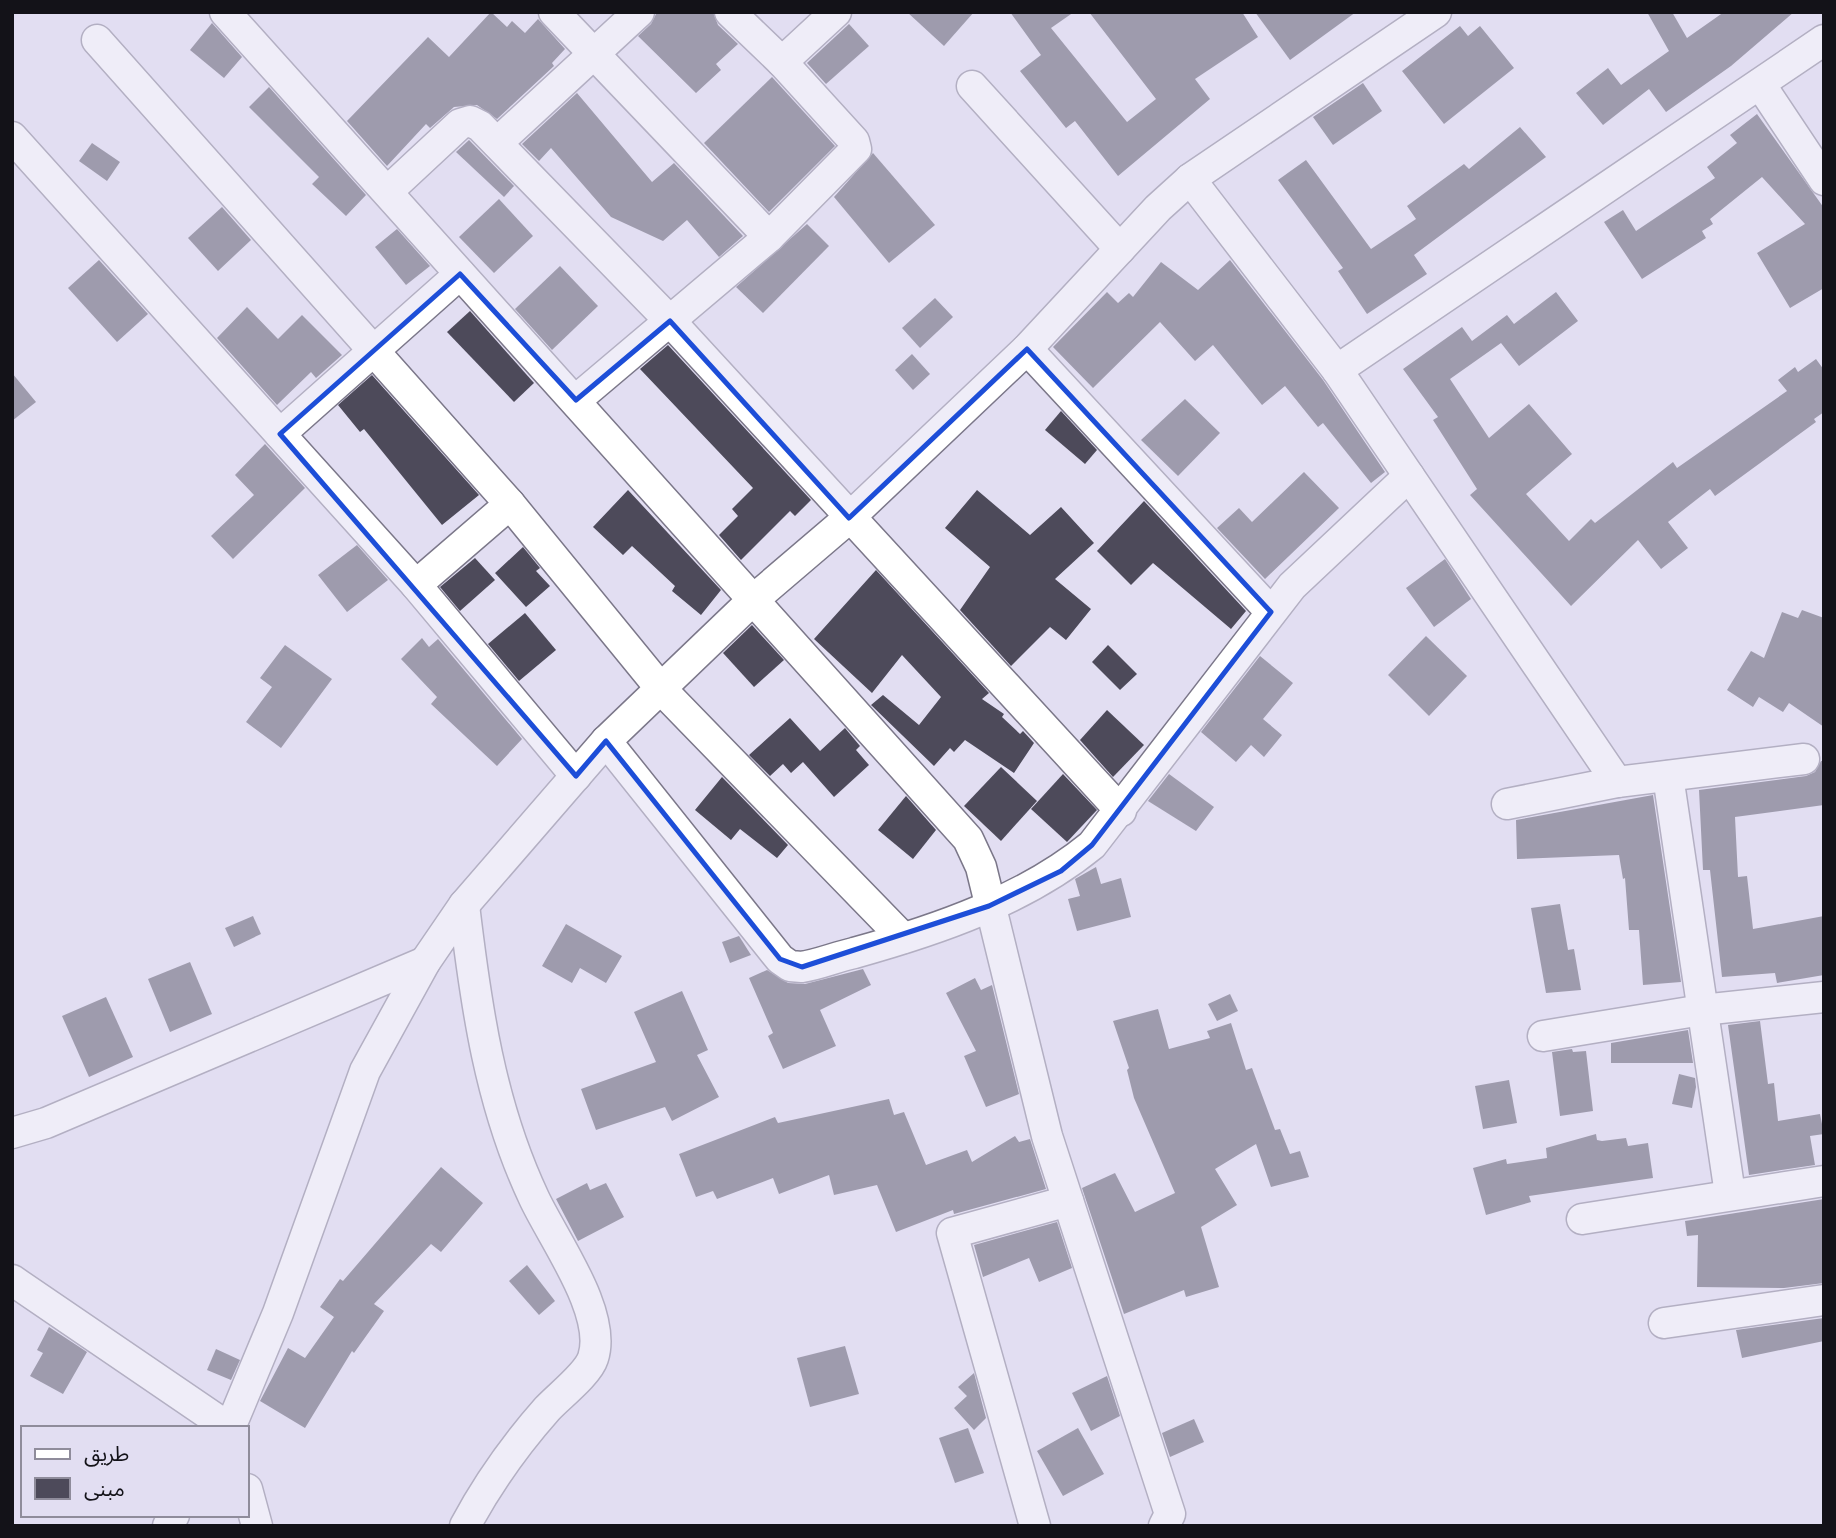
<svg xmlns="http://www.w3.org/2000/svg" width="1836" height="1538" font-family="'Titillium Web','Noto Sans Arabic',sans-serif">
  <rect width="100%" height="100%" fill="#e2def2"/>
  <!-- building -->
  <g fill="#4d4a5a">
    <polygon points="491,12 507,27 512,21 525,33 538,19 565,49 552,63 554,66 497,119 477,105 454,107 430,128 426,124 387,166 347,121 428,37 449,57"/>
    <polygon points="657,12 713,12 718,25 738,44 716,64 721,70 696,93 638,36 651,24"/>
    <polygon points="907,12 974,12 944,46"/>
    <polygon points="1010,12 1074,12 1051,28 1127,122 1156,99 1089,12 1242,12 1258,37 1195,79 1210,99 1118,176 1075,121 1066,128 1020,71 1041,55"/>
    <polygon points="1255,12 1356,12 1290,60"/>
    <polygon points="1647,12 1672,12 1687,38 1724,12 1794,12 1731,66 1666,112 1649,89 1603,125 1576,93 1608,68 1621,85 1669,51"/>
    <polygon points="212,23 242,57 224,78 190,50"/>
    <polygon points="849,24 869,46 826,84 807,63"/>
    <polygon points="1460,26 1468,36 1480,26 1514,68 1444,124 1402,71"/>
    <polygon points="772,77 835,146 769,212 704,143"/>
    <polygon points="1363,83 1382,111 1333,145 1313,117"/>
    <polygon points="269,87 366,195 346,216 312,184 319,177 249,107"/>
    <polygon points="577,93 652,182 674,163 743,236 719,257 687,220 663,241 611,217 551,148 539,161 522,144"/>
    <polygon points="1757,114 1824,208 1824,288 1790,308 1757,253 1805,224 1762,177 1710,219 1713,224 1702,231 1706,238 1642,279 1604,222 1623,210 1636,231 1715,178 1707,167 1737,143 1730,135"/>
    <polygon points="1520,127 1546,157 1414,255 1427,274 1367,314 1338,271 1343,268 1278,180 1306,160 1371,249 1416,219 1407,206 1464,164 1469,169"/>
    <polygon points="469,140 514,186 504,197 456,152"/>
    <polygon points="92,143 120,162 107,181 79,161"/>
    <polygon points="873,153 935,225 889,263 834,197"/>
    <polygon points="499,199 533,236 494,273 459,237"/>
    <polygon points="222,207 251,240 218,271 188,238"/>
    <polygon points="807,224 829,246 763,313 736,287"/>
    <polygon points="397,229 430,266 406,285 375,247"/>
    <polygon points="99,260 148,314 117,342 68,288"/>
    <polygon points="1230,260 1323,380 1385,472 1371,483 1323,423 1318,427 1285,386 1262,405 1213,345 1195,361 1160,322 1093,388 1053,347 1107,292 1118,303 1129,293 1133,297 1161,262 1198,290"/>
    <polygon points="560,266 598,306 552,350 515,309"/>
    <polygon points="1556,292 1578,321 1519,366 1501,343 1450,379 1489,438 1529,404 1572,454 1526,494 1569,541 1591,519 1595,523 1673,462 1677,468 1787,391 1778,380 1795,367 1798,372 1816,359 1824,370 1824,412 1814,419 1816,422 1715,496 1710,489 1668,522 1688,548 1661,569 1638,540 1571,606 1470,495 1477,489 1433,420 1438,417 1403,369 1462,327 1472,341 1507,315 1514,324"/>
    <polygon points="935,298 953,317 920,348 902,328"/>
    <polygon points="247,307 278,339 302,315 342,355 316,378 311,372 277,405 217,338"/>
    <polygon points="470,311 534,383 514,402 447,332"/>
    <polygon points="668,345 811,500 795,516 790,511 741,560 719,535 738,516 732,509 753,488 640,369"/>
    <polygon points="912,354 930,374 913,390 895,370"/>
    <polygon points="12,373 36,402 12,421"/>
    <polygon points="372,375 479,495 442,525 364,429 360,432 338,405"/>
    <polygon points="1185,399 1220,433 1178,476 1141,440"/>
    <polygon points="1061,411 1097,450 1085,464 1045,430"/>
    <polygon points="265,444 305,488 233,559 211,536 254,495 235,475"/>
    <polygon points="1304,472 1339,508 1265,579 1217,528 1239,508 1252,522"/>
    <polygon points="628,490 721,590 701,615 672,591 675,586 632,546 623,555 593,527"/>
    <polygon points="977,490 1030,535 1061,507 1094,543 1055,579 1091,609 1066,640 1050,627 1011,666 960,610 990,567 945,528"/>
    <polygon points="1144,501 1246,611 1231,629 1153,563 1131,585 1097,551"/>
    <polygon points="357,545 388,580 347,612 318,575"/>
    <polygon points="523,547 540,568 536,571 550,586 526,607 495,573"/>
    <polygon points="475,558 495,580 460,611 440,587"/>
    <polygon points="1445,559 1471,599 1434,627 1406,588"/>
    <polygon points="876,570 989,693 982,699 1004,714 1002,717 1020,734 1023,731 1034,743 1014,773 965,740 954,752 950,748 934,766 871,705 883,695 919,725 941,697 902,655 872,693 814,639"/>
    <polygon points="1802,610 1824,618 1824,727 1789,703 1783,712 1759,697 1753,707 1727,690 1751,651 1764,658 1782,612 1798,618"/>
    <polygon points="525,613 556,650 519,681 488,644"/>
    <polygon points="752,625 784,660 754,687 723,653"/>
    <polygon points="1426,636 1467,676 1429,716 1388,675"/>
    <polygon points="422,638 429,647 438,639 522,739 497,766 431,704 437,697 401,659"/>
    <polygon points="285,645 332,679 281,748 246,722 272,687 260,678"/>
    <polygon points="1108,645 1137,674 1120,690 1092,662"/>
    <polygon points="1260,656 1293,683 1263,719 1282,735 1264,757 1251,745 1236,762 1201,732"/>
    <polygon points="1107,710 1144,745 1113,777 1080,740"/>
    <polygon points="790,718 820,751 845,728 860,746 856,750 869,765 834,797 803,762 791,773 783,764 770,776 749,755"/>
    <polygon points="1821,761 1824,761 1824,805 1735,817 1738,877 1747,876 1753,929 1824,916 1824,975 1777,983 1775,973 1722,977 1710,870 1703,870 1699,790 1806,776 1815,772"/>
    <polygon points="1001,767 1037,801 1001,841 964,806"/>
    <polygon points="1063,774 1097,810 1067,842 1031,809"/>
    <polygon points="1169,774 1214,807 1196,831 1148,801"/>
    <polygon points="722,777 788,845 777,858 740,829 731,840 695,810"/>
    <polygon points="1653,795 1681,982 1643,985 1639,930 1629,930 1625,878 1623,879 1619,855 1517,859 1516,820"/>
    <polygon points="906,796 936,830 913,859 878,830"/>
    <polygon points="1096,867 1101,884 1121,878 1131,917 1077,931 1068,899 1080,896 1075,879"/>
    <polygon points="1560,904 1568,950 1574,949 1581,990 1546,993 1531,908"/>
    <polygon points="253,916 261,934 234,947 225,928"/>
    <polygon points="566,924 622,956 606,983 580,968 572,983 542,966"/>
    <polygon points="739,936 751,955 730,963 722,942"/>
    <polygon points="190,962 212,1014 170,1032 148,979"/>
    <polygon points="863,969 871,985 820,1010 836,1046 783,1069 768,1036 773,1033 749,978 767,970 788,983 805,984"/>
    <polygon points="975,978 981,990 992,985 1019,1094 986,1107 964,1056 976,1051 946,993"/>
    <polygon points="682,991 708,1050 697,1055 719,1097 672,1121 665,1107 596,1130 581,1089 656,1062 634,1012"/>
    <polygon points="1230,994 1238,1011 1217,1021 1208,1004"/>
    <polygon points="106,997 133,1057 89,1077 62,1016"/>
    <polygon points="1158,1009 1169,1049 1210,1038 1207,1031 1231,1023 1246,1070 1252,1068 1275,1130 1280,1129 1290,1154 1300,1151 1309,1177 1271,1187 1256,1144 1215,1169 1237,1205 1201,1227 1219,1287 1186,1297 1184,1290 1124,1314 1082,1188 1115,1173 1135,1212 1175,1193 1134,1098 1127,1070 1129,1068 1113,1021"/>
    <polygon points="1760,1021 1768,1084 1774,1083 1778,1121 1820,1114 1824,1134 1810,1136 1815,1165 1749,1175 1728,1025"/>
    <polygon points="1688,1030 1693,1063 1611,1063 1611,1043"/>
    <polygon points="1572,1049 1573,1052 1586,1051 1593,1111 1560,1116 1552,1052"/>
    <polygon points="1679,1074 1695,1078 1696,1087 1692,1108 1672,1104"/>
    <polygon points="1509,1080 1517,1123 1483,1129 1475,1086"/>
    <polygon points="889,1099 894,1115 904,1112 926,1165 967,1150 972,1162 1015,1136 1019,1142 1030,1139 1046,1189 954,1214 953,1210 896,1232 877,1185 834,1195 829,1175 779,1194 773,1178 717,1199 713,1191 696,1197 679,1154 775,1117 778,1123"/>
    <polygon points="1596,1134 1597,1140 1602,1141 1626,1138 1628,1146 1648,1143 1653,1178 1529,1196 1531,1202 1486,1215 1473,1168 1506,1159 1507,1164 1547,1158 1546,1148"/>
    <polygon points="441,1167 483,1203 441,1252 431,1244 374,1304 384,1311 354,1353 352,1351 305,1428 260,1401 288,1348 305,1358 334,1317 320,1307 340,1279 343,1281"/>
    <polygon points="587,1183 590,1190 606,1183 624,1217 578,1241 556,1199"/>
    <polygon points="1824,1199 1824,1283 1784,1288 1697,1287 1698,1235 1687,1236 1685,1221"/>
    <polygon points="1057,1222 1072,1268 1039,1282 1029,1258 983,1277 974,1245"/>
    <polygon points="527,1265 555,1301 539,1315 509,1281"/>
    <polygon points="1824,1318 1824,1341 1742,1358 1736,1330"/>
    <polygon points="49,1327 87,1352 63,1394 30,1376 43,1353 37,1350"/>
    <polygon points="845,1346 859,1394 810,1407 797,1358"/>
    <polygon points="216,1349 240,1360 231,1380 207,1370"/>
    <polygon points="974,1373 986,1418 974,1430 954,1408 967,1396 958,1387"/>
    <polygon points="1107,1376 1120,1416 1091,1431 1072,1393"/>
    <polygon points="1194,1419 1204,1442 1170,1457 1162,1433"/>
    <polygon points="968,1428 984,1473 955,1483 939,1438"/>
    <polygon points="1078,1428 1104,1474 1063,1496 1037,1451"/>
  </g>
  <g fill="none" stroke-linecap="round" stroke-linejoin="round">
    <!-- minor casing -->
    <g stroke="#7b7789" stroke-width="33">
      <g id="minor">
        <polyline points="225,12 968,839 981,867 1047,1136 1170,1514 1164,1526"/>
        <polyline points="554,12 769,237"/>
        <polyline points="97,40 510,504 662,690 903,938"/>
        <polyline points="782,62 836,12"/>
        <polyline points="1760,84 1824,180"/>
        <polyline points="972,86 1120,249"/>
        <polyline points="12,137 416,585 576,776"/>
        <polyline points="497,143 639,12"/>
        <polyline points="1190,179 1337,370 1617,782"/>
        <polyline points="388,191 460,124 470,121 480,126 670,321 1121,811"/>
        <polyline points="1027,349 1271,612"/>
        <polyline points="1337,370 1824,40"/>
        <polyline points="576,400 769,237 856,149 854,141 782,62 730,12"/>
        <polyline points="280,434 460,274"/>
        <polyline points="416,585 510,504"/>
        <path d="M606 741 780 959 790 966 802 967C820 964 836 957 854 953 937 930 1025 900 1092 845L1292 586 1409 476"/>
        <polyline points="1668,776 1730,1194"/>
        <polyline points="1507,804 1617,782 1804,759"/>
        <path d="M464 905C476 1006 490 1105 534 1198 553 1239 608 1313 593 1358 588 1374 559 1396 547 1409 516 1444 487 1485 465 1526"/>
        <polyline points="1543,1036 1702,1010 1824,997"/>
        <polyline points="12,1133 46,1123 425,962"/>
        <polyline points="1582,1219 1824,1181"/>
        <polyline points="12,1280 229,1428"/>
        <polyline points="1664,1323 1824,1300"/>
        <polyline points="230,1428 278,1313 365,1071 425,962 464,905 606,741 753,600 849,518 1027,349 1158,208 1190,179 1436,12"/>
        <polyline points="247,1489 257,1526"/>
        <polyline points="168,1526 174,1515"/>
        <polyline points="1035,1526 952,1233 1068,1201"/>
      </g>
    </g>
    <!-- minor -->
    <use href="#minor" stroke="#fff" stroke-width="30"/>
  </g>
  <!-- marked area -->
  <path d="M0 0H1836V1538H0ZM460 274 576 400 670 321 849 518 1027 349 1271 612 1092 845 1061 871 989 906 802 967 780 959 606 741 576 776 280 434Z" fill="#e2def2" fill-opacity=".55" fill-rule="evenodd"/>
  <path fill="none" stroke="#1d4ed8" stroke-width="5" stroke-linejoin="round" d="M460 274 576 400 670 321 849 518 1027 349 1271 612 1092 845 1061 871 989 906 802 967 780 959 606 741 576 776 280 434Z"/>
  <!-- border -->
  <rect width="1836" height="1538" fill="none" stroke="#131218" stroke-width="28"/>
  <!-- legend -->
  <rect x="21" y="1426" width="228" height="91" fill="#e2def2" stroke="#8f8c9b" stroke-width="2"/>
  <rect x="35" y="1449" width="35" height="10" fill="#ffffff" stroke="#8f8c9b" stroke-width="2"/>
  <text x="84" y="1461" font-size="21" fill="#131218">طريق</text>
  <rect x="35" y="1478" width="35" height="21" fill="#4d4a5a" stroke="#8f8c9b" stroke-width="2"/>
  <text x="84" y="1496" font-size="21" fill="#131218">مبنى</text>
</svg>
